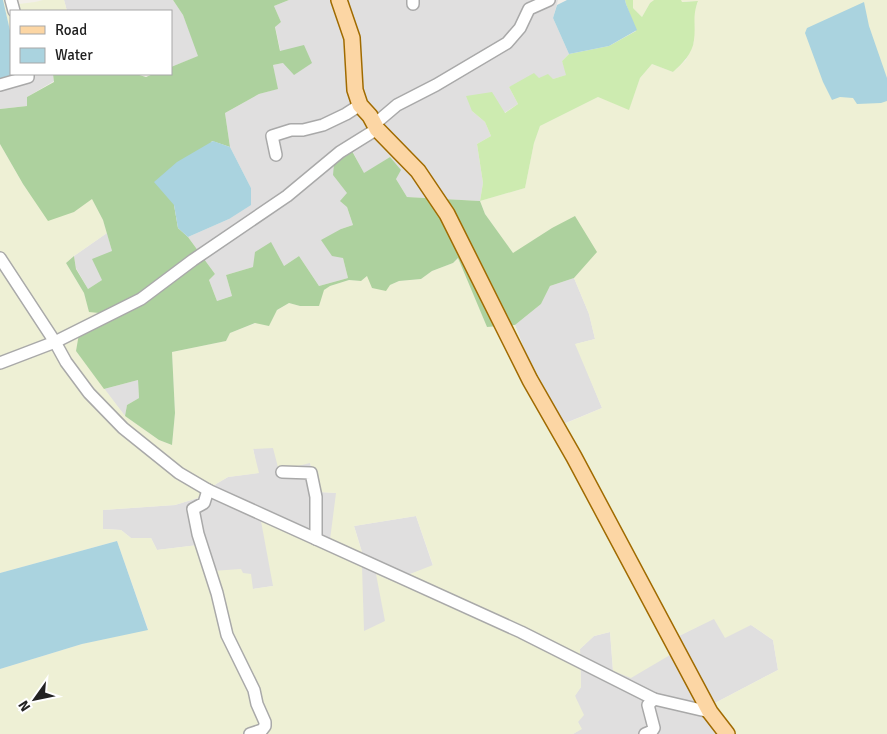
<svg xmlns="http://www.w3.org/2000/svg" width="887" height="734" font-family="Signika,sans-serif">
  <rect width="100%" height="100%" fill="#f2efe9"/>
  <!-- residential -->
  <g fill="#e0dfdf">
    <polygon points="64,0 173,0 183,15 199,56 171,67 171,11 67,11"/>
    <polygon points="289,0 558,0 553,18 569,54 562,61 567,75 553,79 539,78 509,87 518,104 504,113 472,111 485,122 491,136 477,144 483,183 480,201 407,197 396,179 390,157 364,174 353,152 347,193 347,207 353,225 341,229 343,258 348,278 319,286 299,256 284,266 253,267 226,275 232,296 217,301 209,280 215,274 188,237 229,219 251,188 230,147 225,113 259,94 277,89 273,65 283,63 275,26 281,22 274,6"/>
    <polygon points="29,74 53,74 54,81 27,97 27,106 0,109 0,83"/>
    <polygon points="107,233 112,251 102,280 88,289 76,268 74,256"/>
    <polygon points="574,278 589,314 595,339 576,344 602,408 563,424 525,351 515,325 541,304 550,286"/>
    <polygon points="138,380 139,398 127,405 125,416 104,389"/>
    <polygon points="253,448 273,448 310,463 319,492 336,493 363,555 354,526 416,516 433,566 391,581 385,622 364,632 273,586 253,589 212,571 198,545 157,550 151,538 131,538 121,530 103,529 103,510 175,505 201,497 216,484 228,477 258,473"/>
    <polygon points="714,618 751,625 773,640 778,670 713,704 733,734 573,734 581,729 578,722 575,695 581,687 580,649 594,636 610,632 613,671 670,655 683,650 679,636"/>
  </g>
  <!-- farmland -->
  <g fill="#eef0d5" fill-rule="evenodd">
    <polygon points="3,0 16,0 19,4 35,2 43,0 64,0 67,11 11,11 11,35"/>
    <polygon points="633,0 654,0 650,3 642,17 633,8"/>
    <path d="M681 0H887V734H733L713 704 778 670 773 640 751 625 725 638 714 619 679 636 683 650 670 655 631 678 613 671 610 632 594 636 580 649 581 687 575 696 584 715 578 722 582 729 573 734H0V669L82 644 148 629 117 541 0 573V144L23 184 33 198 74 212 92 198 103 220 107 233 74 256 66 263 84 293 89 311 100 313 76 351 125 416 159 440 172 445 175 413 172 352 226 341 230 333 256 323 289 303 300 306 330 286 349 280 361 281 367 276 390 285 399 281 421 279 432 271 453 263 459 258 487 327 515 325 525 351 564 424 602 408 575 344 595 339 589 314 574 278 596 252 552 228 513 254 485 214 480 201 525 188 534 143 540 126 598 97 629 109 640 78 652 64 673 72 686 60 694 42V11L698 2 689 1 681 2ZM273 448 279 471 310 463 319 492 336 493 330 540 363 556 354 526 416 516 433 565 392 581 376 574 385 621 364 631 362 566 292 532 261 521 273 586 253 589 251 574 243 573 241 569 212 571 198 545 157 550 151 538H131L121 530 103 529V510L175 505 201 497 216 484 228 477 259 473 253 449Z"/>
  </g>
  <!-- grass -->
  <path fill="#cdebb0" d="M625 0H633V8L642 17 650 3 654 0H681L682 2 698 1C692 16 696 26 694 40 693 53 682 64 673 72L652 64 640 78 629 110 598 97 540 126 534 143 525 188 480 201 483 183 477 144 491 136 485 122 472 111 466 96 492 92 505 113 518 104 509 87 534 73 539 78 548 74 553 79 566 75 562 61 569 54 609 46 636 31 626 4Z"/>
  <!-- forest -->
  <polygon fill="#add19e" points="173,0 289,0 274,6 281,22 275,27 280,51 304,45 312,63 294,75 283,63 273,65 278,89 259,94 225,113 230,147 212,141 174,205 178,228 188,237 215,274 209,280 217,301 232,296 226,275 253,267 255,252 271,242 284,266 299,256 319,286 348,278 343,258 332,256 321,240 341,229 353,225 347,207 340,201 347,193 333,175 334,164 352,151 364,173 390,157 401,170 396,179 407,197 480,201 485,214 513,253 552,228 575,216 597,252 574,278 550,286 541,304 515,325 487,327 458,258 453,263 432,271 421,279 399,281 390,285 386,291 372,288 367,276 361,281 349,280 330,286 324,290 319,306 300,306 289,303 277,310 269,326 255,323 230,333 226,341 172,352 175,413 172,445 159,440 125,416 127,405 139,398 138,380 104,389 76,351 80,328 99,313 89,312 84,293 66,263 74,256 76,269 88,289 102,280 92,259 112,251 103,220 92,199 74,212 48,221 23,184 0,144 0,109 27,106 27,97 54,82 53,74 136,74 146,77 153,74 171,74 171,67 198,56 183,15"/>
  <!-- water -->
  <g fill="#aad3df">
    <polygon points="0,0 3,0 11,35 11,74 21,74 0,83"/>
    <polygon points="567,0 625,0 626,4 637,30 609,46 569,54 553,18 557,5"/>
    <polygon points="864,2 869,26 887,78 887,101 881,103 857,104 853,98 840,97 832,100 823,82 805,33 807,28"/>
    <polygon points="213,141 230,147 251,188 251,205 229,219 188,237 178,228 174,205 154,182 177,162"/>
    <polygon points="117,541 148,630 82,644 0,669 0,573"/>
  </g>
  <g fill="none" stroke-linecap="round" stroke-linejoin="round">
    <!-- minor casing -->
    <g stroke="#a9a9a9" stroke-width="14">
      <g id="minor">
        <polyline points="11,0 14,11"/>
        <polyline points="413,0 413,4"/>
        <polyline points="0,85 28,77 28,74"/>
        <polyline points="276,155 272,136 291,130 303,130 323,125 346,114 360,105"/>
        <polyline points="0,258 55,342 66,362 89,393 123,428 179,473 208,490 521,632 654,699 710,712"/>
        <polyline points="0,363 55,342 141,299 193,260 287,196 340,152 377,129 377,122 397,105 436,85 507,43 520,28 529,9 549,0"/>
        <polyline points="282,472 311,473 316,497 316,539"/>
        <polyline points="208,490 204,503 193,509 198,534 217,593 227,635 254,690 257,704 265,722 265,726 262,730 250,734"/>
        <polyline points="645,734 652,731 654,728 648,705 654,699"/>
      </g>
    </g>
    <!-- major casing -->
    <g stroke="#a06b00" stroke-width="18">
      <polyline id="major" points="339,0 352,38 355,90 360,105 370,116 377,129 418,171 447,214 530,380 574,457 710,712 727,734"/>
    </g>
    <!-- minor -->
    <use href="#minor" stroke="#fff" stroke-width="11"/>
    <!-- major -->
    <use href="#major" stroke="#fcd6a4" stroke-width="15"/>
  </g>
  <!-- legend -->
  <rect x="10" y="10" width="162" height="65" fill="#ffffff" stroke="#a7a7a7"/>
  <rect x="20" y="26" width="25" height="8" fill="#fcd6a4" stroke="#a7a7a7"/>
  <text x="55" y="35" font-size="15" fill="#222222">Road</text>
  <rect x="20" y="48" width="25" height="15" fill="#aad3df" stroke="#a7a7a7"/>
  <text x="55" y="60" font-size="15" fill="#222222">Water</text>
  <!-- north arrow -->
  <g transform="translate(35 699) rotate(237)" stroke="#ffffff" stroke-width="4" paint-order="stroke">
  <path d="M0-4L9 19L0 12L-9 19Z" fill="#222222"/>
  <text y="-8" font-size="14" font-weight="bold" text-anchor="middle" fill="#222222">N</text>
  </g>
</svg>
